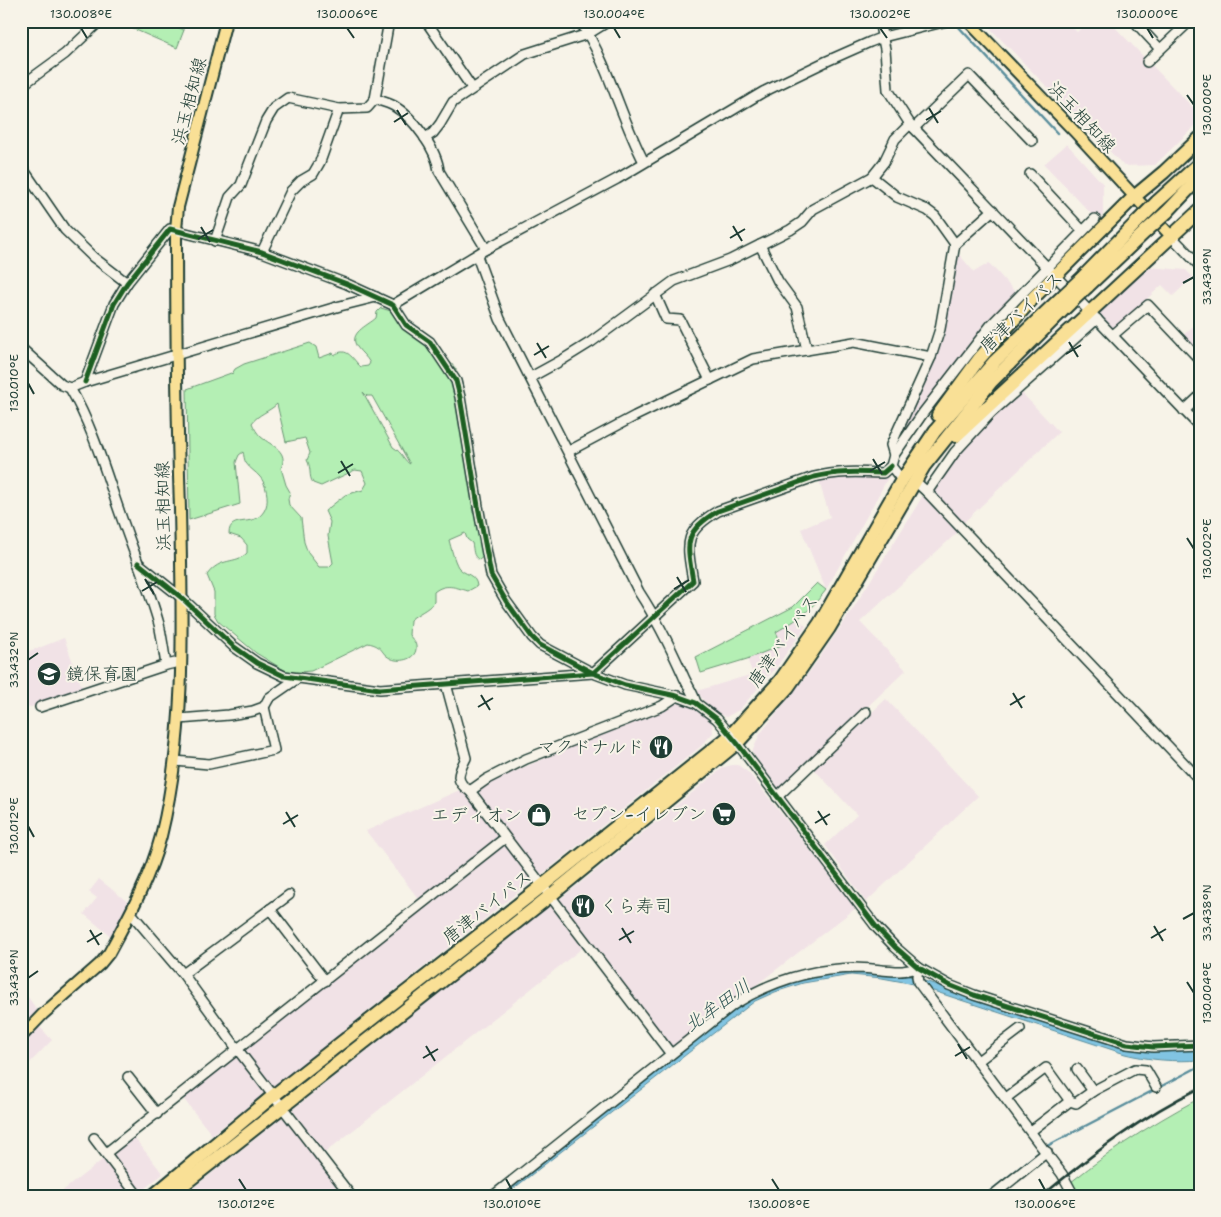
<svg xmlns="http://www.w3.org/2000/svg" width="1221" height="1217" font-family="'Shantell Sans','Klee One',sans-serif">
  <rect width="100%" height="100%" fill="#f7f3e8"/>
  <filter id="ink" filterUnits="userSpaceOnUse"><feTurbulence type="fractalNoise" baseFrequency=".02" numOctaves="2"/><feDisplacementMap in="SourceGraphic" scale="10" xChannelSelector="R" yChannelSelector="G"/><feConvolveMatrix kernelMatrix="1 2 1 2 8 2 1 2 1" color-interpolation-filters="sRGB"/></filter>
  <g filter="url(#ink)">
    <!-- built -->
    <g fill="#f1e2e6">
      <polygon points="993,21 1066,21 1077,32 1088,21 1109,21 1200,115 1200,121 1155,165 1124,166 988,26"/>
      <polygon points="1067,144 1103,184 1103,215 1098,221 1044,164"/>
      <polygon points="956,251 974,272 989,263 1017,294 896,444 897,436 937,351"/>
      <polygon points="1148,267 1186,270 1193,277 1173,296 1162,285 1113,330 1098,313"/>
      <polygon points="1200,320 1200,364 1178,340"/>
      <polygon points="1021,392 1059,432 961,525 930,492 959,451 994,414"/>
      <polygon points="833,473 889,476 826,590 801,529 830,517 818,478"/>
      <polygon points="924,494 959,531 860,622 906,670 780,790 752,752 760,734 811,670 851,612"/>
      <polygon points="798,619 806,626 775,669 739,710 726,717 708,707 697,691 753,674 747,659 782,645 775,632"/>
      <polygon points="64,638 83,690 31,707 21,705 21,653 39,648"/>
      <polygon points="886,699 978,796 866,902 825,845 857,815 813,768"/>
      <polygon points="676,702 689,706 700,713 712,723 713,733 700,747 540,876 482,800 478,790 490,782"/>
      <polygon points="732,765 738,765 749,773 856,908 672,1050 558,901 724,767"/>
      <polygon points="462,789 505,843 532,881 212,1135 182,1097 424,906 366,831"/>
      <polygon points="99,879 130,904 113,938 84,914 97,898 89,892"/>
      <polygon points="552,904 585,946 322,1155 302,1130 303,1124 292,1110"/>
      <polygon points="21,996 28,997 44,1020 39,1026 52,1040 21,1072"/>
      <polygon points="284,1116 347,1196 183,1196"/>
      <polygon points="133,1136 163,1174 135,1196 56,1196"/>
    </g>
    <!-- green -->
    <g fill="#b4efb4" stroke="#6a9674" fill-rule="evenodd">
      <polygon points="123,21 163,21 184,30 177,48 129,27"/>
      <path d="M381 308 394 312 414 327 422 331 456 369 455 391 460 428 468 432C476 451 479 480 479 501L472 507 473 513 482 520 488 553 479 560C472 555 474 551 472 543L467 539 465 533 449 540C451 548 454 560 458 567 464 575 476 574 477 586L468 591C455 587 445 583 434 592V602C428 610 418 613 410 620L409 635C412 639 417 643 416 649 415 660 398 663 390 658 380 653 384 646 368 643L311 671 289 673 256 653 218 621 214 614V592L207 575C221 556 235 565 247 553V545L241 538 229 534C229 512 257 531 266 507 269 499 266 483 260 477 256 472 250 469 246 463 244 460 244 455 243 452L239 455 236 462 240 504 189 520 187 389 231 373 232 374 235 369 244 364 310 343 316 347 319 358 333 353 334 355C348 346 352 359 361 367L368 366 370 363C367 357 361 353 357 347 348 333 367 326 376 318L377 312ZM363 392 367 396H372L410 464C404 461 403 453 393 447ZM277 404 286 442 305 438 310 453 307 460C312 469 308 475 313 483L321 486 355 470 362 471 367 483 363 490 345 495 325 511 330 522 328 536 333 563 329 567H319L308 553 304 542 301 518 289 505 288 499 290 492 286 485 281 468C289 451 272 446 261 437 257 433 254 428 252 423 257 415 270 411 277 404Z"/>
      <path d="M817 583 826 590C809 612 800 618 776 632L782 645 747 659 701 673 696 657 793 607Z"/>
      <path d="M1200 1098V1196H1054C1099 1158 1147 1126 1200 1098Z"/>
    </g>
    <!-- water -->
    <path fill="#81c4e2" stroke="#5a8e9c" d="M847 970 903 974 1134 1049 1145 1051 1200 1050V1060C1175 1062 1149 1060 1125 1054L909 983 882 978 851 975 803 983 775 992 755 1001 504 1196H501L646 1078 748 999 788 982Z"/>
    <g fill="none" stroke-linecap="round" stroke-linejoin="round">
      <!-- stream -->
      <g stroke="#5a8e9c" stroke-width="2.5">
        <polyline points="957,25 1057,133"/>
        <polyline points="984,1196 1047,1146 1200,1066"/>
      </g>
      <!-- minor casing -->
      <g stroke="#1f3d34" stroke-width="12">
        <g id="minor">
          <polyline points="426,21 472,88"/>
          <path d="M580 21C609 65 620 116 644 162"/>
          <polyline points="879,21 885,49 888,90 910,124 1200,427"/>
          <polyline points="1134,21 1160,49"/>
          <polyline points="1147,62 1190,21"/>
          <polyline points="21,86 65,54 100,21"/>
          <path d="M375 99C381 101 389 103 394 106 413 117 437 150 439 171L486 249"/>
          <polyline points="914,128 969,75 1032,141"/>
          <polyline points="425,138 433,133 440,124 453,102 525,54 588,34 609,21"/>
          <polyline points="21,166 65,230 93,257 127,283"/>
          <polyline points="1030,174 1083,231"/>
          <polyline points="872,177 897,197 927,210 935,216 955,244"/>
          <polyline points="1171,236 1200,266"/>
          <polyline points="215,241 230,197 241,185 266,121 274,108 288,98 339,109 367,108 375,99 389,21"/>
          <polyline points="760,245 778,281 797,307 807,350"/>
          <polyline points="262,252 291,191 301,181 313,174 320,162 339,109"/>
          <path d="M477 256 500 319 639 592C656 618 670 646 683 675 687 685 693 692 696 703"/>
          <polyline points="655,294 666,319 680,320 710,380"/>
          <polyline points="393,305 486,249 617,179 763,92 827,61 870,42 883,37 947,21"/>
          <polyline points="1113,335 1148,305 1200,360"/>
          <polyline points="21,348 62,385 70,388 85,382 340,306 376,297"/>
          <polyline points="531,377 562,360 591,342 674,281 730,260 790,230 802,222 813,209 872,177 884,162 895,139 910,124"/>
          <polyline points="85,382 114,304 127,283 170,229 262,252 347,284 393,305 406,325 430,342 456,381 460,397 478,506 491,575 506,601 532,637 540,645 593,673 625,685 677,696 696,703 717,719 737,743 877,928 895,947 919,968 949,985 974,995 1127,1044 1153,1047 1200,1045"/>
          <path d="M70 388C96 433 108 482 126 530 137 561 150 592 159 624 162 637 164 652 166 665"/>
          <polyline points="1184,411 1200,396"/>
          <polyline points="569,451 635,416 753,359 854,342 931,357"/>
          <polyline points="894,455 891,445 931,357 940,329 955,244 993,210"/>
          <polyline points="902,480 891,466 894,455 923,413 991,325 1095,219"/>
          <polyline points="915,481 927,492 1200,780"/>
          <polyline points="927,492 955,452 991,413 1097,319"/>
          <path d="M138 563 182 598 233 646 257 663 284 676 380 689 593 673 693 581C687 544 682 532 718 511L814 477C837 471 859 472 883 473L891 466"/>
          <path d="M446 684 466 758C459 772 453 781 470 791"/>
          <polyline points="40,707 166,665 180,662"/>
          <polyline points="179,719 229,715 253,711 264,707 269,698 298,678"/>
          <polyline points="175,761 209,764 274,750 264,707"/>
          <polyline points="777,797 866,712"/>
          <polyline points="270,909 325,981"/>
          <polyline points="131,913 183,974 238,1050 351,1196"/>
          <polyline points="919,968 917,976 918,982 1062,1174 1074,1196"/>
          <polyline points="183,974 289,895"/>
          <polyline points="671,1054 470,791 487,779 526,759 662,706 677,696"/>
          <polyline points="978,1061 1020,1029"/>
          <polyline points="1077,1069 1093,1091"/>
          <polyline points="128,1077 157,1114"/>
          <polyline points="1006,1098 1046,1068 1070,1101"/>
          <polyline points="1031,1131 1070,1101 1076,1103 1093,1091 1135,1069 1146,1070 1156,1087"/>
          <polyline points="94,1138 138,1196"/>
          <polyline points="106,1153 505,838"/>
          <path d="M493 1196 733 1005C769 982 811 969 854 968 869 968 885 971 900 971 906 971 913 969 919 968"/>
          <polyline points="992,1196 1047,1152"/>
        </g>
      </g>
      <!-- major casing -->
      <g stroke="#1f3d34" stroke-width="14">
        <g id="major">
          <polyline points="968,21 1075,132 1171,236"/>
          <path d="M21 1037 43 1014 100 964 109 953C129 916 150 878 161 836 187 730 182 618 180 509 177 416 176 323 176 230L178 207 226 21"/>
        </g>
      </g>
      <!-- highway casing -->
      <g stroke="#1f3d34" stroke-width="16">
        <g id="highway">
          <polyline points="1157,202 1200,163"/>
          <polyline points="1167,212 1200,177"/>
          <polyline points="1080,280 1137,222"/>
          <polyline points="1087,287 1146,231"/>
          <polyline points="938,415 979,359 1034,297 1134,197 1164,172 1200,138"/>
          <polyline points="956,436 1200,210"/>
          <polyline points="153,1196 273,1096 542,886 730,736 780,681 820,623 902,480 935,431 995,361 1064,295"/>
          <polyline points="169,1196 550,896 737,743 788,687 829,628 924,466 991,382 1070,303"/>
        </g>
      </g>
      <!-- minor -->
      <use href="#minor" stroke="#f7f3e8" stroke-width="9"/>
      <!-- major -->
      <use href="#major" stroke="#f9e096" stroke-width="10"/>
      <!-- highway -->
      <use href="#highway" stroke="#f9e096" stroke-width="12"/>
      <!-- rail -->
      <path stroke="#1f3d34" stroke-width="2.5" d="M1042 1196C1091 1155 1142 1116 1200 1088"/>
      <!-- highway-bridge casing -->
      <g stroke="#1f3d34" stroke-width="16" stroke-linecap="butt">
        <g id="highway-bridge">
          <polyline points="1137,222 1157,202"/>
          <polyline points="1146,231 1167,212"/>
          <polyline points="1064,295 1080,280"/>
          <polyline points="1070,303 1087,287"/>
        </g>
      </g>
      <!-- highway-bridge -->
      <use href="#highway-bridge" stroke="#f9e096" stroke-width="12"/>
      <!-- cycleway casing -->
      <g stroke="#f7f3e8" stroke-width="8">
        <g id="cycleway">
          <polyline points="85,382 114,304 127,283 170,229 262,252 347,284 393,305 406,325 430,342 456,381 460,397 478,506 491,575 506,601 532,637 540,645 593,673 625,685 677,696 696,703 717,719 737,743 877,928 895,947 919,968 949,985 974,995 1127,1044 1153,1047 1200,1045"/>
          <path d="M138 563 182 598 233 646 257 663 284 676 380 689 593 673 693 581C687 544 682 532 718 511L814 477C837 471 859 472 883 473L891 466"/>
        </g>
      </g>
      <!-- cycleway -->
      <use href="#cycleway" stroke="#1b5e20" stroke-width="5"/>
    </g>
  </g>
  <!-- ticks -->
  <path fill="none" stroke="#1f3d34" stroke-width="2" d="M81 28 87 38M347 28 354 38M614 28 620 38M880 28 887 38M1147 28 1153 38M1187 95 1194 105M929 108 938 123M397 110 406 125M926 120 941 111M394 122 408 113M733 226 742 241M201 227 210 242M730 238 745 229M198 239 213 230M1183 283 1194 277M1069 342 1078 357M537 343 546 358M1066 354 1081 345M534 355 549 346M28 383 34 394M873 459 882 474M341 461 350 476M870 471 885 462M338 473 353 464M1187 538 1194 549M677 577 686 592M145 579 154 594M674 589 689 580M142 591 157 582M28 660 38 653M1013 693 1022 708M481 695 490 710M1010 705 1025 696M478 707 493 698M818 811 827 825M286 812 295 827M815 823 830 814M283 824 298 815M28 826 34 837M1183 919 1194 913M1154 926 1163 941M622 928 631 943M90 930 99 945M1151 938 1166 929M619 940 634 931M87 942 102 933M28 978 38 971M1187 982 1194 993M958 1044 967 1059M426 1046 435 1061M955 1056 970 1047M423 1058 438 1049M239 1179 246 1190M506 1179 512 1190M772 1179 779 1190M1039 1179 1045 1190"/>
  <!-- icons -->
  <defs>
    <g id="school-disc" transform="scale(1.25)"><circle r="9.5" fill="#1f3d34" stroke="#f7f3e8"/><path d="M0-5L7-2L0 1L-7-2ZM-4 1L0 2.5L4 1V4Q0 6-4 4Z" fill="#fff"/></g>
    <g id="restaurant-disc" transform="scale(1.25)"><circle r="9.5" fill="#1f3d34" stroke="#f7f3e8"/><path d="M-5-6h1v4h1v-4h1v4h1v-4h1v5L-1.5 .5V6h-2V.5L-5-1ZM5-6V6H3V1.5H1.5Q1.5-4 5-6Z" fill="#fff"/></g>
    <g id="supermarket-disc" transform="scale(1.25)"><circle r="9.5" fill="#1f3d34" stroke="#f7f3e8"/><path d="M-6-5.5h2.5l.6 2H6L4.5 2H-2.5L-4.4-4H-6ZM-1.5 3.2a1.3 1.3 0 1 0 .1 0ZM3 3.2a1.3 1.3 0 1 0 .1 0Z" fill="#fff"/></g>
    <g id="shop-disc" transform="scale(1.25)"><circle r="9.5" fill="#1f3d34" stroke="#f7f3e8"/><path d="M-5-2.5h2.3a2.7 3.5 0 0 1 5.4 0H5L5.5 6h-11ZM-1.5-2.5h3a1.5 2.3 0 0 0-3 0Z" fill="#fff"/></g>
  </defs>
  <g fill-rule="evenodd">
    <use href="#school-disc" x="49" y="674"/>
    <use href="#restaurant-disc" x="661" y="747"/>
    <use href="#supermarket-disc" x="724" y="814"/>
    <use href="#shop-disc" x="539" y="815"/>
    <use href="#restaurant-disc" x="583" y="906"/>
  </g>
  <g text-anchor="middle" stroke-width="4" stroke-linejoin="round" paint-order="stroke">
    <!-- street labels -->
    <g font-size="18" fill="#1f3d34" stroke="#f7f3e8">
      <text transform="translate(189 101) rotate(-75)" y="6">浜玉相知線</text>
      <text transform="translate(1082 117) rotate(47)" y="6">浜玉相知線</text>
      <text transform="translate(1021 312) rotate(-44)" y="6">唐津バイパス</text>
      <text transform="translate(163 506) rotate(-91)" y="6">浜玉相知線</text>
      <text transform="translate(783 641) rotate(-55)" y="6">唐津バイパス</text>
      <text transform="translate(487 907) rotate(-38)" y="6">唐津バイパス</text>
    </g>
    <!-- poi labels -->
    <g font-size="18" fill="#1f3d34" stroke="#f7f3e8" text-anchor="end">
      <text x="66" y="680" text-anchor="start">鏡保育園</text>
      <text x="644" y="753">マクドナルド</text>
      <text x="706" y="820">セブン-イレブン</text>
      <text x="522" y="821">エディオン</text>
      <text x="600" y="912" text-anchor="start">くら寿司</text>
    </g>
    <!-- water labels -->
    <g font-size="19" font-style="italic" fill="#335857" stroke="#f7f3e8">
      <text transform="translate(717 1005) rotate(-35)" y="7">北牟田川</text>
    </g>
  </g>
  <!-- margin -->
  <rect width="1221" height="1217" fill="none" stroke="#f7f3e8" stroke-width="55"/>
  <rect x="28" y="28" width="1166" height="1162" fill="none" stroke="#1f3d34" stroke-width="2"/>
  <g font-size="12" text-anchor="middle" fill="#1f3d34">
    <text x="81" y="18">130.008°E</text>
    <text x="347" y="18">130.006°E</text>
    <text x="614" y="18">130.004°E</text>
    <text x="880" y="18">130.002°E</text>
    <text x="1147" y="18">130.000°E</text>
    <text transform="translate(1207 105) rotate(-90)" y="4">130.000°E</text>
    <text transform="translate(1207 277) rotate(-90)" y="4">33.434°N</text>
    <text transform="translate(14 383) rotate(-90)" y="4">130.010°E</text>
    <text transform="translate(1207 549) rotate(-90)" y="4">130.002°E</text>
    <text transform="translate(14 660) rotate(-90)" y="4">33.432°N</text>
    <text transform="translate(14 826) rotate(-90)" y="4">130.012°E</text>
    <text transform="translate(1207 913) rotate(-90)" y="4">33.438°N</text>
    <text transform="translate(14 978) rotate(-90)" y="4">33.434°N</text>
    <text transform="translate(1207 993) rotate(-90)" y="4">130.004°E</text>
    <text x="246" y="1208">130.012°E</text>
    <text x="512" y="1208">130.010°E</text>
    <text x="779" y="1208">130.008°E</text>
    <text x="1045" y="1208">130.006°E</text>
  </g>
</svg>
